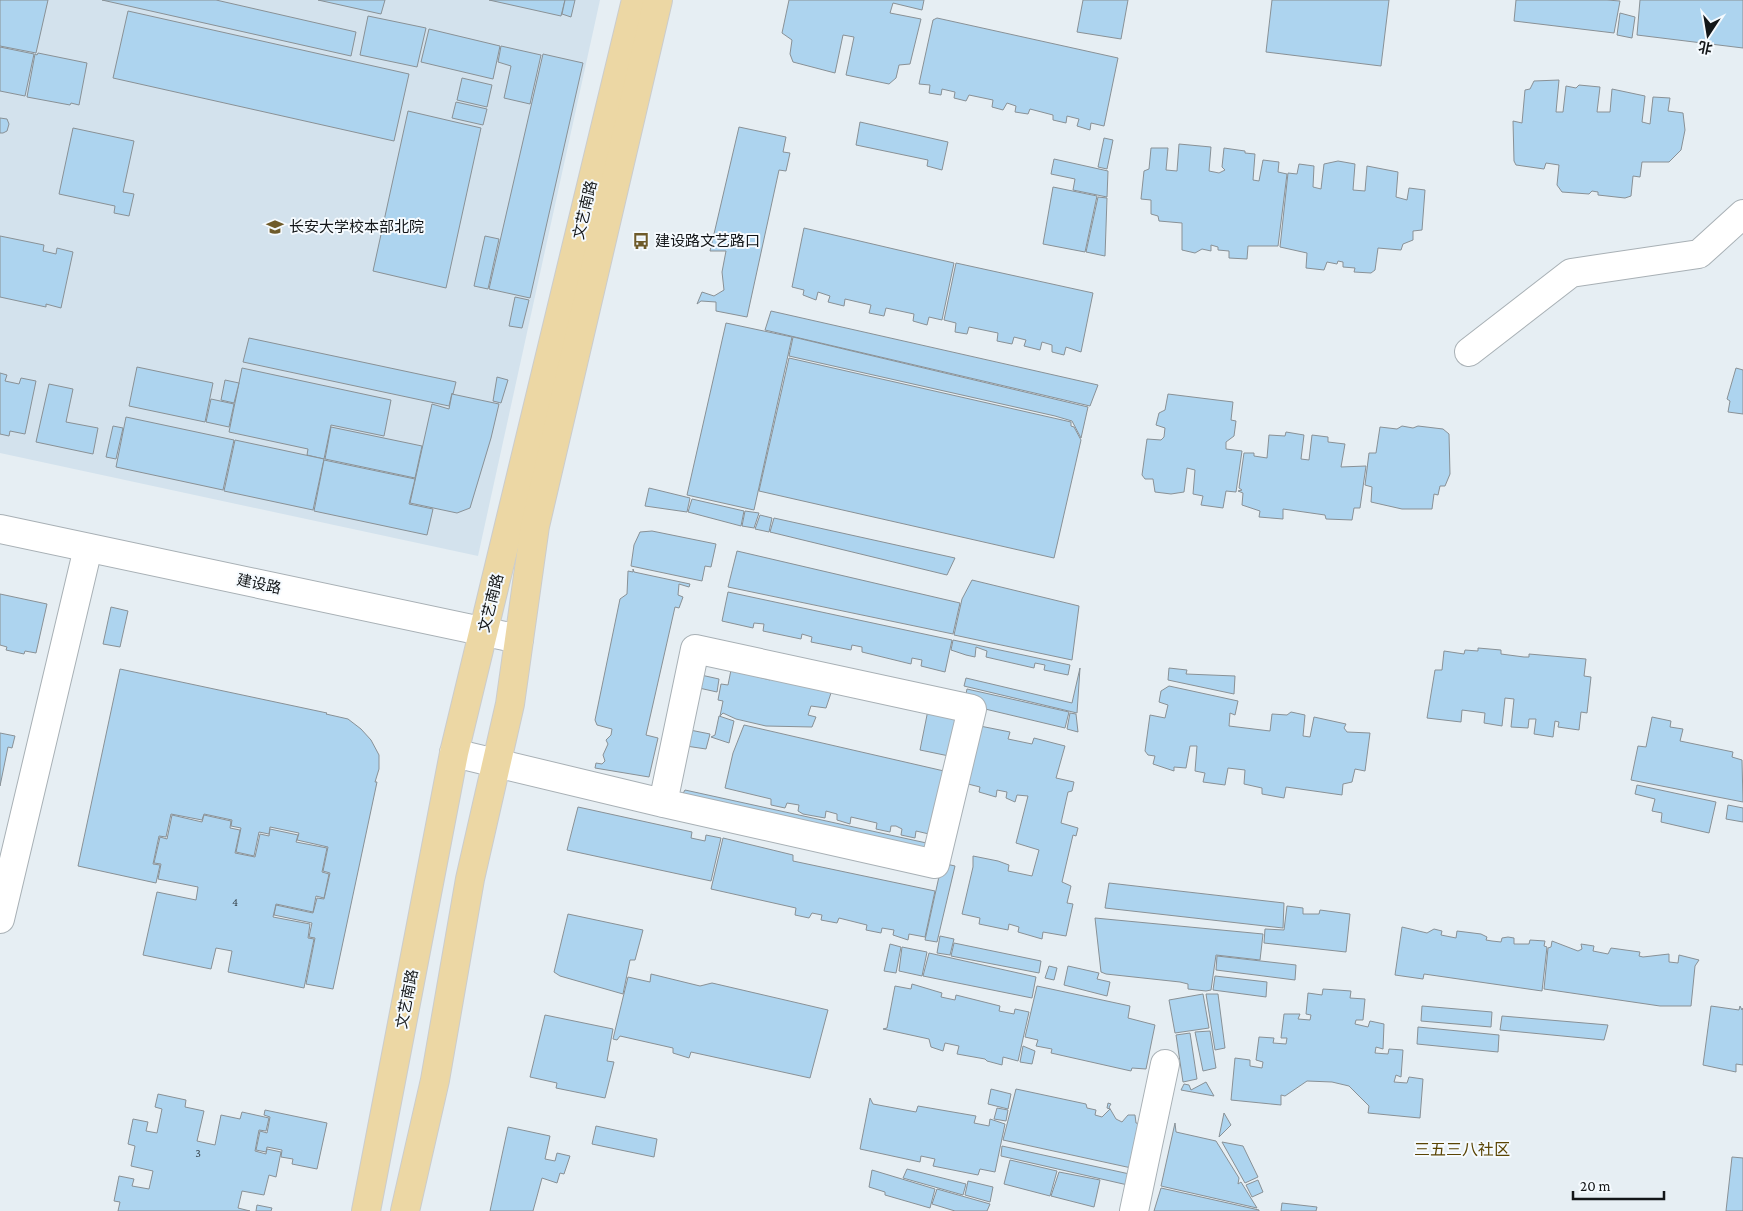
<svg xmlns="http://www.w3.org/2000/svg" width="1743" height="1211" font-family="'Crimson Pro','Noto Sans SC',serif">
  <rect width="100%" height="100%" fill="#e6eef3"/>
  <!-- built -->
  <polygon fill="#d3e2ed" points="0,0 600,0 478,556 0,453"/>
  <!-- building -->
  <g fill="#add4ef" stroke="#899196">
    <polygon points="0,0 48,0 36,53 0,46"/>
    <polygon points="102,0 216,0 356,32 351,56"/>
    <polygon points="318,0 385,0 381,14"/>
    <polygon points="489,0 565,0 561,16"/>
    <polygon points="565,0 575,0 571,17 562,14"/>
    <polygon points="789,0 924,0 922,10 893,3 890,13 921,19 910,64 899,65 896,78 889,84 846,75 854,37 843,35 835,73 793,62 790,54 792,40 782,33"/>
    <polygon points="1083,0 1128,0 1121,39 1077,32"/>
    <polygon points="1272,0 1389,0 1381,66 1266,52"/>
    <polygon points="1516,0 1607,0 1620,1 1614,33 1514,21"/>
    <polygon points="1640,0 1743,0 1743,48 1637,35"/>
    <polygon points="128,11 409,74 394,141 113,78"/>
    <polygon points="1620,13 1635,17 1632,38 1617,35"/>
    <polygon points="368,16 426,28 417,67 360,55"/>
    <polygon points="937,18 1118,58 1104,126 1091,123 1090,130 1077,126 1079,119 1067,116 1066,123 1053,120 1053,115 1030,109 1028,114 1015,112 1016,106 1007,103 1003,110 992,107 993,100 969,95 966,101 954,98 955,92 942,89 941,95 929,93 930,85 919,84 933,20"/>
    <polygon points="429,29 500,46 493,79 421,62"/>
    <polygon points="501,46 541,55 530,104 504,98 511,66 498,62"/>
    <polygon points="0,47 34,54 25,96 0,91"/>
    <polygon points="38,53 87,63 79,105 71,103 70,105 27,97 35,54 37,55"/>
    <polygon points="543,54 583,63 530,298 489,289"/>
    <polygon points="462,78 492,85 487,107 457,100"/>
    <polygon points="1559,80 1556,112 1563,112 1566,86 1576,88 1579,85 1600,87 1597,112 1610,112 1612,89 1645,96 1642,122 1650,124 1653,97 1670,98 1668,111 1683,113 1685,130 1681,150 1669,162 1642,162 1640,177 1633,176 1631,196 1625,198 1598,195 1598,192 1592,191 1589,194 1562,192 1557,185 1559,165 1546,163 1544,169 1516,165 1514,161 1513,121 1522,123 1525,90 1530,89 1534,81"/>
    <polygon points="456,102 487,109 483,125 452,118"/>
    <polygon points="408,111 481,128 446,288 373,271"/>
    <polygon points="0,118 7,119 9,124 7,131 3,133 0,133"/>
    <polygon points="860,122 948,142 942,170 927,166 928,160 856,145"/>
    <polygon points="739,127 786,137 783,152 790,153 786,171 779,170 747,317 716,311 716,302 701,301 697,304 702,292 714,296 724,290 722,272 726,251 710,251"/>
    <polygon points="73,128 134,141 123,192 134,194 129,216 114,213 115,206 59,194"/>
    <polygon points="1104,138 1113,140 1107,169 1098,167"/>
    <polygon points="1179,144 1211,147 1209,171 1219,173 1225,170 1222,167 1224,148 1245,151 1245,153 1255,154 1253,180 1259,181 1263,160 1279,162 1278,172 1287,174 1278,246 1248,246 1247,259 1229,258 1229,251 1218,250 1218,247 1211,245 1211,251 1202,249 1195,253 1182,250 1182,223 1159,221 1158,216 1151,214 1151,200 1141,199 1144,171 1149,169 1151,148 1168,148 1166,170 1177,171"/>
    <polygon points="1054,159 1108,171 1107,197 1073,190 1075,179 1051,174"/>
    <polygon points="1338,161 1355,164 1353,190 1365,191 1367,166 1398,172 1396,197 1407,200 1409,188 1425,190 1422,230 1413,231 1413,240 1403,244 1401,250 1378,248 1375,270 1371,273 1354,272 1355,268 1343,267 1343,262 1338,261 1337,264 1327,262 1324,270 1306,268 1307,253 1280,247 1288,173 1297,174 1299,164 1314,166 1313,187 1321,189 1324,164"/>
    <polygon points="1053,187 1097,196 1085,252 1043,244"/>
    <polygon points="1098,197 1107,198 1105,256 1086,252"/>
    <polygon points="804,228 954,263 942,320 929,317 927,325 913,321 914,314 886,308 884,316 869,313 871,305 845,299 844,306 828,302 830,296 818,292 816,300 803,295 804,290 792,287"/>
    <polygon points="0,236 44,245 43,251 56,254 57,248 73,252 61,308 46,304 46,307 0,297"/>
    <polygon points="485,236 499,239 488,289 474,286"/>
    <polygon points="956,263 1093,293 1081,352 1066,347 1064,355 1052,352 1052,345 1042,342 1040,350 1024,346 1026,340 1014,337 1012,344 997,341 998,333 969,327 967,334 955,332 956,323 944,320"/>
    <polygon points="515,297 529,300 522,328 509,326"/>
    <polygon points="771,311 1098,385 1090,406 765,330"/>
    <polygon points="726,323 792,337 754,510 687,495"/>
    <polygon points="793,337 1088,407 1081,438 1072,421 1055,416 789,356"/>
    <polygon points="249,338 456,382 453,394 452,393 449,406 243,362"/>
    <polygon points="789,358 1071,422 1071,426 1074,427 1081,440 1054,558 759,491"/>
    <polygon points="137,367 213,383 205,422 129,406"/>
    <polygon points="242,368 391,400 384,436 331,425 324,459 307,455 308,449 229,432"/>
    <polygon points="1736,368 1743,370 1743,414 1728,412 1730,401 1727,399"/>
    <polygon points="0,373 7,375 5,381 19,384 21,378 36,381 25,434 10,431 9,436 0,434"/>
    <polygon points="497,377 508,380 501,403 493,401"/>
    <polygon points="225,380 239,383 234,403 221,400"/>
    <polygon points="49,384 73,389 66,422 98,428 93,454 36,442"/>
    <polygon points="452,394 499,404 491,438 470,508 457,513 410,503 432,404 449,409"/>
    <polygon points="1168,394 1233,402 1231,420 1236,421 1234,436 1226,442 1226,449 1242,451 1236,492 1226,491 1223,508 1201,505 1203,496 1193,494 1195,470 1187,468 1184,492 1171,494 1155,492 1153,479 1145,479 1142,475 1147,439 1161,440 1164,437 1165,428 1156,425 1159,413 1165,410"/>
    <polygon points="211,399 234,404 229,427 206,422"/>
    <polygon points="126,417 234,440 223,490 116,467"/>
    <polygon points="113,426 123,428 116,459 106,457"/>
    <polygon points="1402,426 1413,428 1418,426 1443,429 1449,434 1450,474 1445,486 1440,486 1438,495 1434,494 1432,509 1402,509 1371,502 1372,487 1365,485 1369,453 1376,453 1380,427 1397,429"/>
    <polygon points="331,427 422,446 415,478 325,459"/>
    <polygon points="1286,432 1304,435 1301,459 1309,460 1312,435 1328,437 1328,442 1345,444 1341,467 1366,466 1360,508 1354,508 1352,520 1326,519 1325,515 1283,509 1283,519 1259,517 1260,511 1242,505 1243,493 1238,491 1242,490 1239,488 1244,453 1254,453 1254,456 1267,458 1269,435 1285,436"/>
    <polygon points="235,440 324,459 313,510 224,491"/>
    <polygon points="324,460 415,479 409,504 433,509 427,535 314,511"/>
    <polygon points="649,488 690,498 687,512 645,506"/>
    <polygon points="692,499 744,511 741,526 688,512"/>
    <polygon points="745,511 759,513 754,528 742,526"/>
    <polygon points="760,515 772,518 769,532 755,529"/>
    <polygon points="774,518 955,558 947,575 770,532"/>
    <polygon points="652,531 716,544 711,567 705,566 702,581 631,566 634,545 640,532"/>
    <polygon points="737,551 960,603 953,634 728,587"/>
    <polygon points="633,569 634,572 690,584 689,587 679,584 678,595 683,597 679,608 675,607 646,735 658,738 649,777 595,768 596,763 602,764 605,761 603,755 608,744 606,740 611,735 612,729 597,725 595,720 620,599 627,594 628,571 633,572"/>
    <polygon points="972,580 1079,606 1072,660 954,635 962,599"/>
    <polygon points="728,592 952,640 945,672 921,666 922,660 912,658 911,664 862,652 862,647 852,645 851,650 811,642 812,637 802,634 801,639 763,631 764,624 754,623 753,628 722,621"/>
    <polygon points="0,594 47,604 36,653 25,651 24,654 6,650 7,647 0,645"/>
    <polygon points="111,607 128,611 120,647 103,644"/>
    <polygon points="953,640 1070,665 1068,675 1044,670 1045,665 1035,663 1034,668 986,657 987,651 976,647 975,657 966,655 951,650"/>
    <polygon points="1478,648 1501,650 1501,654 1524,657 1529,657 1529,654 1586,659 1584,676 1591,677 1587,713 1581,712 1579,730 1558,727 1559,722 1555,721 1553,737 1534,734 1536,719 1529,719 1528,728 1511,727 1514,699 1505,698 1502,726 1484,723 1485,713 1462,710 1461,722 1427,718 1435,670 1442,670 1444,651 1464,654 1465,650 1478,651"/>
    <polygon points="1080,668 1077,713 964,686 966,678 1072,703"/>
    <polygon points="1169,668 1187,670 1186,674 1235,676 1234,694 1168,680"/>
    <polygon points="120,669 327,713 326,714 348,719 361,729 371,740 379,755 379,769 375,782 377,782 333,989 306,984 315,938 309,937 312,923 274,915 276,905 313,913 317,898 324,899 330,873 323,871 328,847 297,840 299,833 270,827 269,834 259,832 254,856 236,852 241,828 231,826 232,820 204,814 202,820 171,814 166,837 159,836 153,864 160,865 156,883 78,866"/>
    <polygon points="731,670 770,680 773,672 807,687 831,693 826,708 811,706 808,715 816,717 812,727 766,726 736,719 723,713 720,716 723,701 718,700 721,684 728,685"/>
    <polygon points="701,675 719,679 717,692 699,688"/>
    <polygon points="1169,686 1238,701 1235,715 1230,713 1229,726 1270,731 1272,714 1287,715 1291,712 1305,715 1303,736 1310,737 1314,717 1346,724 1344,728 1347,732 1370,733 1365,771 1355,769 1352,782 1343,784 1342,795 1286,787 1284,798 1262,794 1262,788 1244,784 1245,770 1228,768 1225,785 1203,782 1205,773 1195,771 1197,746 1190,746 1186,768 1174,767 1174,771 1153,764 1155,756 1148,755 1145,751 1150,715 1165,718 1168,705 1159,702 1161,691"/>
    <polygon points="967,689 1069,712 1065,728 964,704"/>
    <polygon points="928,710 958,717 949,756 920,750"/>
    <polygon points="1070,713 1076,714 1078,732 1067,729"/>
    <polygon points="719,716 734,721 729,743 711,737 715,735"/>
    <polygon points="1652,717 1671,721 1670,727 1683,729 1680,741 1733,752 1732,757 1742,760 1743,802 1631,780 1638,746 1646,747"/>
    <polygon points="744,725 944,771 929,834 916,831 915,838 901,835 902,829 896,826 891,826 890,832 876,829 877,823 851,817 850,824 837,820 837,814 826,811 825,818 803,814 798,811 799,805 787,803 785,808 771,805 771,799 725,788 733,753"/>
    <polygon points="975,725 1010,732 1008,739 1032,744 1034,738 1065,746 1056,778 1074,782 1072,791 1068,792 1061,823 1078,828 1076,836 1073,835 1062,882 1071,886 1067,903 1073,904 1066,936 1043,932 1042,939 1018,932 1019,927 1009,924 1008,930 979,924 980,918 962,914 973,867 973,856 998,861 1009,865 1008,871 1032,876 1039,850 1016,843 1028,796 1017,795 1015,802 1006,798 1007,792 997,790 996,797 979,792 980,787 964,783"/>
    <polygon points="690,730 710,734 706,749 686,746"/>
    <polygon points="0,733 15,736 12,748 8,747 0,786"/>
    <polygon points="1637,785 1716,802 1709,833 1661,822 1662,813 1652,811 1655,799 1635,794"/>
    <polygon points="685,790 931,844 928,858 678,802"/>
    <polygon points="1728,805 1743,808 1743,822 1726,819"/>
    <polygon points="578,807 692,832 691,838 705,841 706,835 721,838 711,881 567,850"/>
    <polygon points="172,815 202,822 204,815 231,821 230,828 240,830 235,853 255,857 260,834 269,836 270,829 298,835 296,842 327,848 322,872 329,874 324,898 316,896 313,912 276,904 273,917 310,924 308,938 314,939 304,988 228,972 232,951 216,948 211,969 143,955 157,892 196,900 198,887 158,879 161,864 154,863 160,837 167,839"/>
    <polygon points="723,838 793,855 793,861 935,891 925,937 909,934 908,940 893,935 894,930 882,928 881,933 866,930 867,925 839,918 837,923 821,920 822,915 812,913 809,918 795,915 796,908 711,889"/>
    <polygon points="942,863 955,866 937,942 925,940"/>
    <polygon points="1109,883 1284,903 1283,928 1105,908"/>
    <polygon points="1287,906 1303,908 1303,914 1319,914 1320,910 1350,914 1346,952 1264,943 1265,929 1284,930"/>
    <polygon points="568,914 643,930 635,960 630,960 623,994 560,976 554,972"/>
    <polygon points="1095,918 1263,934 1260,960 1216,955 1211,990 1206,991 1188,989 1188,984 1180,982 1106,974 1101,972"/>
    <polygon points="1402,927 1427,933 1434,929 1442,931 1441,935 1456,938 1457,931 1481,934 1487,937 1486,940 1492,941 1501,942 1502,938 1508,937 1514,938 1514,944 1529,944 1530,940 1545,941 1544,946 1547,947 1542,991 1424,974 1423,979 1395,975"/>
    <polygon points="940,936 954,939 950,955 937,953"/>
    <polygon points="1552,941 1578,951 1582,949 1581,944 1594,946 1593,951 1608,954 1611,948 1640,952 1639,956 1643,957 1669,954 1669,962 1678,963 1679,955 1699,960 1695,966 1691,1006 1660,1006 1544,989 1548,948 1551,947"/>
    <polygon points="954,943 1041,961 1039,973 951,956"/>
    <polygon points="890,944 901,947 896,973 884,971"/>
    <polygon points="902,947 927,952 922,976 899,971"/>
    <polygon points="929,953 1036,977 1032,998 923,976"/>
    <polygon points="1217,956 1296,965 1295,980 1216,970"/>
    <polygon points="1049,966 1057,968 1054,980 1045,978"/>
    <polygon points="1068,966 1099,973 1097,979 1110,982 1107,996 1064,985"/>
    <polygon points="651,974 700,986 712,983 828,1010 810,1078 691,1052 689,1058 673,1053 673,1048 620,1036 617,1040 613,1039 628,977 650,982"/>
    <polygon points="1215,976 1267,982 1266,997 1213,990"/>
    <polygon points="912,984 942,993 941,997 955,1000 956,995 1000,1006 999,1011 1014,1014 1015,1009 1029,1012 1018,1061 1003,1057 1002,1065 987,1061 985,1059 957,1054 959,1046 945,1043 943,1051 931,1047 929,1039 883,1029 887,1028 895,986 911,989"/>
    <polygon points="1037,986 1130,1006 1128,1018 1155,1025 1146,1069 1132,1068 1131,1071 1051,1053 1052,1049 1036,1046 1038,1040 1025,1037"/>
    <polygon points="1323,989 1351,991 1350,998 1365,999 1363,1020 1356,1020 1355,1024 1368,1027 1370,1021 1384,1024 1383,1049 1376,1047 1375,1053 1388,1054 1389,1049 1403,1050 1401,1077 1396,1075 1394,1082 1407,1083 1409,1077 1423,1079 1420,1118 1368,1113 1369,1106 1349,1086 1332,1082 1307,1081 1285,1096 1281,1095 1281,1105 1231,1100 1235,1058 1250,1060 1250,1066 1262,1068 1263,1062 1256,1060 1259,1037 1274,1038 1273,1043 1286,1044 1287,1038 1281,1038 1284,1014 1300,1014 1298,1019 1310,1020 1311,1015 1306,1014 1308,993 1322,995"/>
    <polygon points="1203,994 1209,1028 1175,1033 1169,1000"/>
    <polygon points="1206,994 1218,994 1225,1048 1215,1050"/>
    <polygon points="1422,1006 1492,1012 1491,1027 1421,1021"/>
    <polygon points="1711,1006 1739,1010 1740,1006 1742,1010 1743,1008 1743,1065 1736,1064 1736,1072 1703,1065"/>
    <polygon points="545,1015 613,1029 607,1061 614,1062 605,1098 556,1088 557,1083 530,1077"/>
    <polygon points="1502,1016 1608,1025 1604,1040 1500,1030"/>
    <polygon points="1418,1027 1499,1035 1498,1052 1417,1044"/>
    <polygon points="1210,1031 1216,1068 1203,1071 1195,1032"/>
    <polygon points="1190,1033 1197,1079 1183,1082 1176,1035"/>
    <polygon points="1023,1046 1035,1051 1032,1064 1020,1062"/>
    <polygon points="1206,1082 1214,1096 1181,1090 1184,1084 1189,1085 1191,1090"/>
    <polygon points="991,1089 1011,1094 1008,1109 988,1104"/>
    <polygon points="1016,1089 1086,1104 1087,1108 1096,1110 1095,1115 1102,1117 1110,1109 1107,1108 1108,1103 1111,1104 1109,1107 1116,1119 1122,1122 1128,1115 1135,1115 1136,1123 1145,1125 1136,1169 1003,1140"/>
    <polygon points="158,1094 186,1100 185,1107 204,1111 197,1141 215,1145 221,1115 240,1119 242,1112 269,1118 266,1131 259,1130 255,1151 266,1154 267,1149 281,1152 276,1177 269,1175 264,1195 242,1191 238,1208 250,1211 118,1211 120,1202 114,1201 119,1176 134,1179 132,1186 149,1189 153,1171 131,1166 135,1146 128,1144 133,1119 148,1122 146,1131 157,1133 162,1109 155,1107"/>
    <polygon points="870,1098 873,1104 916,1112 918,1106 976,1116 974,1123 989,1126 990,1119 1005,1124 995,1172 980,1169 978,1175 933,1166 935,1159 921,1156 920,1162 860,1149"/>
    <polygon points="997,1108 1008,1110 1006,1121 994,1119"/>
    <polygon points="265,1110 327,1123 317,1169 292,1164 293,1159 281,1157 282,1150 267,1147 266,1152 256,1150 260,1131 267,1133 270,1117 264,1115"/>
    <polygon points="1224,1113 1231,1125 1219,1137"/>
    <polygon points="1175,1123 1176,1132 1216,1141 1239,1178 1238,1184 1241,1182 1257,1208 1161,1186"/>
    <polygon points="596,1126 657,1139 654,1157 592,1144"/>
    <polygon points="508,1127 550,1136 545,1159 555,1161 557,1153 570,1156 564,1174 560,1173 557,1183 542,1178 533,1211 490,1211"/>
    <polygon points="1222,1142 1243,1146 1258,1177 1245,1183"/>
    <polygon points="1002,1146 1134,1175 1132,1186 1001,1156"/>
    <polygon points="1732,1157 1743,1158 1743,1211 1726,1211"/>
    <polygon points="1010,1160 1057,1171 1050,1196 1004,1184"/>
    <polygon points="907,1169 966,1184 963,1195 903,1178"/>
    <polygon points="872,1170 935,1189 930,1208 885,1195 885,1192 869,1187"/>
    <polygon points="1059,1172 1100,1180 1094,1207 1051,1196"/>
    <polygon points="1258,1180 1263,1192 1252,1197 1246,1185"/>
    <polygon points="968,1181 993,1187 990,1202 965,1195"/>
    <polygon points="1161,1188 1259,1210 1259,1211 1154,1211"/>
    <polygon points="937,1189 990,1204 987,1211 955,1211 932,1204"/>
    <polygon points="1282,1203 1317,1207 1316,1211 1281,1211"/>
    <polygon points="257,1205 272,1208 271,1211 256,1211"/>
  </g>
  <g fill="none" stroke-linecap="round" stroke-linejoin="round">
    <!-- minor casing -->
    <g stroke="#a8b0b5" stroke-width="30">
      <g id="minor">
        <polyline points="1469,352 1571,273 1699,254 1743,214"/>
        <polyline points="0,529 519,639"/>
        <polyline points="454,753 663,803 935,864 972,709 695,649 663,803"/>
        <polyline points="0,919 88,548"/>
        <polyline points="1134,1211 1165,1064"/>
      </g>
    </g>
    <!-- major casing -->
    <g stroke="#cbcccc" stroke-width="30">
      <g id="major">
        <polyline points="366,1211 454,753 636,0"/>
        <polyline points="405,1211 435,1080 470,879 510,704 535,526 658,0"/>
      </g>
    </g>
    <!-- minor -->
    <use href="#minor" stroke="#fff" stroke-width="28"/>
    <!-- major -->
    <use href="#major" stroke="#ecd7a4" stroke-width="28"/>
  </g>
  <!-- icons -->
  <defs>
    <g id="university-bare" transform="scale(1.35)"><path d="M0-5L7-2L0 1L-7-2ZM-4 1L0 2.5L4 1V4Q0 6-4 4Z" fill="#6f5b2a" stroke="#f5fafe" stroke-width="2.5" paint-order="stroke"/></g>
    <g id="bus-bare" transform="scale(1.35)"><path d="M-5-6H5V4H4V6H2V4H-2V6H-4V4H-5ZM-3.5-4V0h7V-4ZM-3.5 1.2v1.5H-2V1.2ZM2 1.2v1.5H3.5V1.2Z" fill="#6f5b2a" stroke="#f5fafe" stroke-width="2.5" paint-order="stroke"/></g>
  </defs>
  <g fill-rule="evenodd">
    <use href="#university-bare" x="275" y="227"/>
    <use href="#bus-bare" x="641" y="241"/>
  </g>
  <g text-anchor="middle" stroke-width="4" stroke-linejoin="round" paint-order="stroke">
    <!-- number labels -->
    <g font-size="12" fill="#3a464e">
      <text x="235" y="906">4</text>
      <text x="198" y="1157">3</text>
    </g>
    <!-- street labels -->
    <g font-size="15" fill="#131618" stroke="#f5fafe">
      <text transform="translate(585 210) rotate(-77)" y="5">文艺南路</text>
      <text transform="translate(259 584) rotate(12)" y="5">建设路</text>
      <text transform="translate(491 603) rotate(-76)" y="5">文艺南路</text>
      <text transform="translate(407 999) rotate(-79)" y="5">文艺南路</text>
    </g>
    <!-- poi labels -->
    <g font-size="15" fill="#131618" stroke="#f5fafe" text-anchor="start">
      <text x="289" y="232">长安大学校本部北院</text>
      <text x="655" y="246">建设路文艺路口</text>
    </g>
    <!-- neighbourhood labels -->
    <g font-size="16" fill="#5a4403" stroke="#f5fafe">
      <text x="1462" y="1155">三五三八社区</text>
    </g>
  </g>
  <!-- north arrow -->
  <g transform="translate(1708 35) rotate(192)" stroke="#f5fafe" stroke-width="4" paint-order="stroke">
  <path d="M0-4L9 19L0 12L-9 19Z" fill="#131618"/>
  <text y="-8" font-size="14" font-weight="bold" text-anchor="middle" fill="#131618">北</text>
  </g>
  <!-- scale -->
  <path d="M1573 1191v8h91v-8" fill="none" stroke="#131618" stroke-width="2.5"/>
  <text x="1580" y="1191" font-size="15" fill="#131618" stroke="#f5fafe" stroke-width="4" paint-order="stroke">20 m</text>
</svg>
